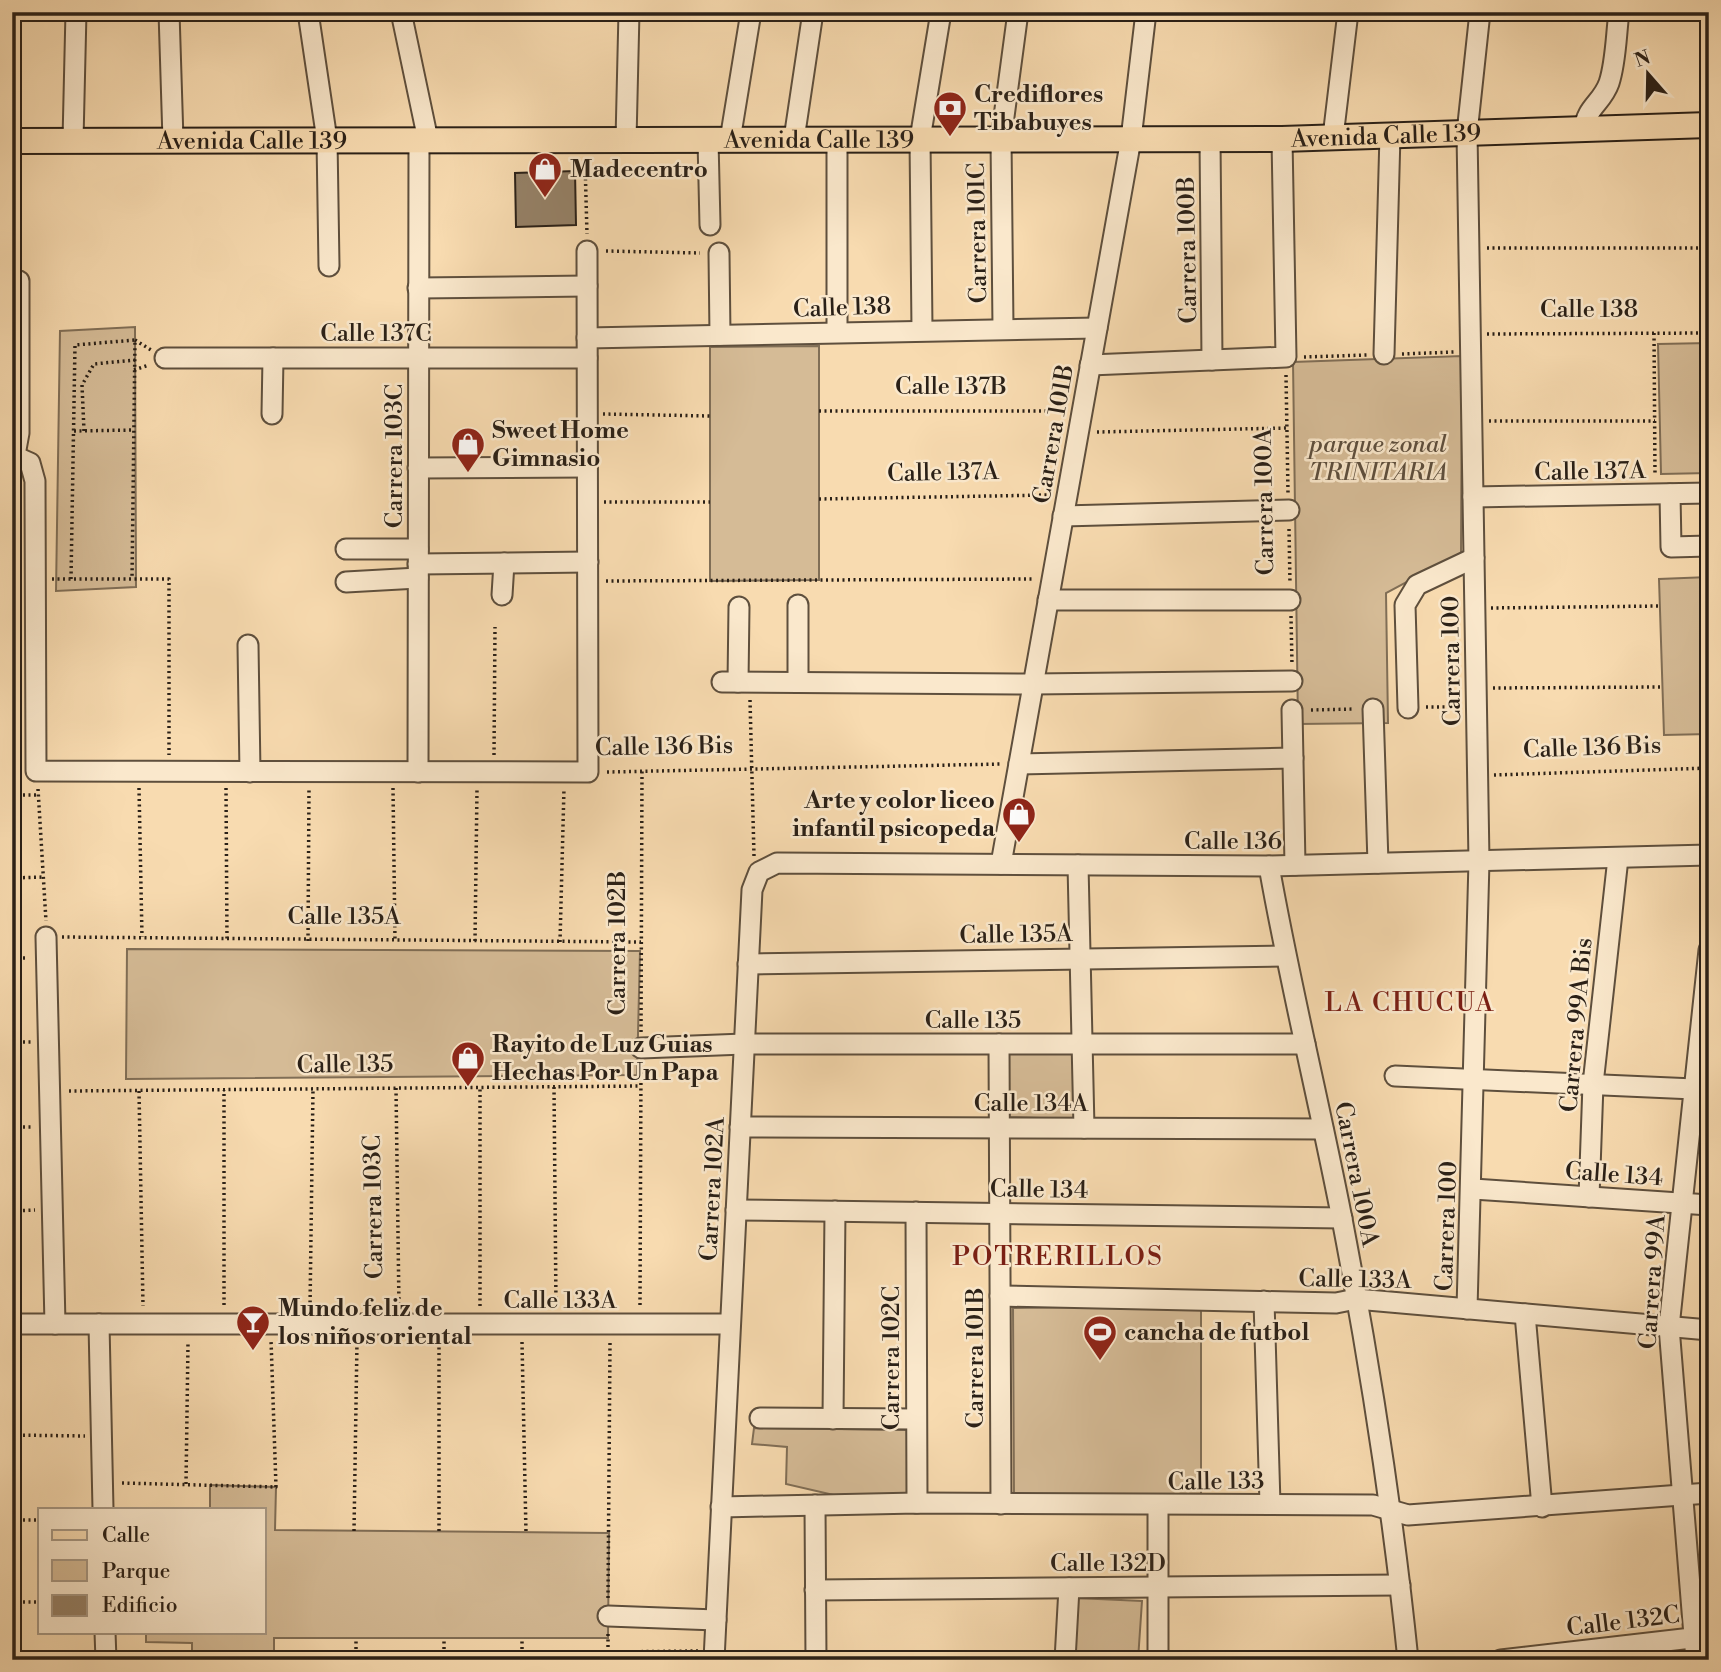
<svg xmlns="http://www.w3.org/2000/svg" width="1721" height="1672" font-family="'Libre Bodoni',serif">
  <rect width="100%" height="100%" fill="#f8dbb0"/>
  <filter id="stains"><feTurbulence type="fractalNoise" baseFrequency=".00286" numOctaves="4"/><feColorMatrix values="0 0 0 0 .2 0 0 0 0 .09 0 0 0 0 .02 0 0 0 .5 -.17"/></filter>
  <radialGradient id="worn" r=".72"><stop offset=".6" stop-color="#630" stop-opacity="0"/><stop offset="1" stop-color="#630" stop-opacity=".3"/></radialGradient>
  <!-- green -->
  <g fill="#d5bb96" stroke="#806e56" stroke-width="2">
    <polygon points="135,327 136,587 56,591 60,331"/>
    <polygon points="1709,343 1709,473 1661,474 1658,344"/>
    <polygon points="819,346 819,580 710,581 710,347"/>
    <polygon points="1462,356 1461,553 1386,593 1388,723 1298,724 1293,362"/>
    <polygon points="1709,577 1709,734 1664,735 1659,579"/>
    <polygon points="127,949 640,951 637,1075 126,1079"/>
    <polygon points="1007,1051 1074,1054 1074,1119 1008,1117"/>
    <polygon points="1201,1305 1201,1499 1014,1498 1013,1308"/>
    <polygon points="754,1428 907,1430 907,1494 838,1496 786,1484 787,1447 752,1444"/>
    <polygon points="210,1485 276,1487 275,1530 609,1533 608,1638 274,1638 274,1660 192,1660 192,1643 146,1642 146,1632 264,1632 264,1509 210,1509"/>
    <polygon points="1076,1598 1142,1601 1138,1660 1076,1658"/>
  </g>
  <!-- building -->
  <polygon fill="#958167" stroke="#2a2017" stroke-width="2" points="575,171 576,225 516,227 515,173"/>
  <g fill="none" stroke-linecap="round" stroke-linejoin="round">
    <!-- minor casing -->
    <g stroke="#5e4f3d" stroke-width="23">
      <g id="minor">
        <polyline points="169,12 173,140"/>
        <polyline points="308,12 327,140 329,266"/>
        <polyline points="401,12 428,140"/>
        <path d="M1584 130C1586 107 1602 103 1609 83 1616 62 1616 35 1619 12"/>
        <polyline points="1333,137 1348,12"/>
        <polyline points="794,139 813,12"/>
        <polyline points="837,139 837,332"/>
        <polyline points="1210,139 1212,360"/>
        <polyline points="73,140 76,12"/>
        <polyline points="626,140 629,12"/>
        <polyline points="708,140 710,225"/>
        <polyline points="730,140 751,12"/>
        <polyline points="719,253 720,335"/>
        <polyline points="418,288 587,286"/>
        <polyline points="1003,328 1001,139 1018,12"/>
        <polyline points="922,329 920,139 941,12"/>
        <polyline points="587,338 1097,328"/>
        <polyline points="1384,354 1390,135"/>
        <polyline points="165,358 587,358"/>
        <polyline points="1090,365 1286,357 1282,139"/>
        <polyline points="272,414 273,358"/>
        <polyline points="12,455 30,463 35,481 36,771 588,772 587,251"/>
        <polyline points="15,455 19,433 19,281"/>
        <polyline points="418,468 587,467"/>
        <polyline points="1670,494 1671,547 1709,546"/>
        <polyline points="1473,497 1709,493"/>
        <polyline points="1063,516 1289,510"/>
        <polyline points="346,549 418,549"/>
        <polyline points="418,564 588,562"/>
        <polyline points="346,582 418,578"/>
        <polyline points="502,595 504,563"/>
        <polyline points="1048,600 1290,600"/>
        <polyline points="798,605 798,682"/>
        <polyline points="248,645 250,772"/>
        <polyline points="722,682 1033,684 1292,681"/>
        <polyline points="738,682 739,607"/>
        <polyline points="1408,708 1405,605 1417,585 1474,558"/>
        <polyline points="1373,709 1378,863"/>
        <polyline points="1292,710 1295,865"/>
        <polyline points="1019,764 1293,758"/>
        <polyline points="418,772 419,140"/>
        <polyline points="1001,864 1131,139 1146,12"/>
        <polyline points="1078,865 1084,1128"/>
        <path d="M1269 866C1290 985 1319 1101 1342 1219 1370 1365 1393 1512 1408 1660"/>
        <polyline points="46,937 55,1324"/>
        <polyline points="748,964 1285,956"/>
        <polyline points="999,1044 1001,1504"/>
        <polyline points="641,1048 744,1044 1305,1044"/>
        <polyline points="1395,1076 1694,1089"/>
        <polyline points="740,1127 1323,1129"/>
        <polyline points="1473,1189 1709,1205"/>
        <polyline points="1589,1197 1593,1084 1618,858"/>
        <polyline points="736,1210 1342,1218"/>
        <polyline points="916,1212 917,1503"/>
        <polyline points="1000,1296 1336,1303 1356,1299 1709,1330"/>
        <polyline points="1264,1301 1270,1504"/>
        <polyline points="1467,1309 1479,861 1467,133 1480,12"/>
        <polyline points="1525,1314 1542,1507"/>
        <polyline points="12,1324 730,1324"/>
        <polyline points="99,1324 103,1509"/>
        <polyline points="760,1418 915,1419"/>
        <polyline points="833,1419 835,1211"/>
        <polyline points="815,1505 816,1660"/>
        <polyline points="721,1507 917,1503 1373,1505 1408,1515 1709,1493"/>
        <polyline points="815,1590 1400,1585"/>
        <polyline points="608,1616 716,1620"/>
        <polyline points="105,1632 106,1660"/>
        <polyline points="714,1660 752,890 759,872 777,863 1269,866 1709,855"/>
        <polyline points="1065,1660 1069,1588"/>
        <polyline points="1158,1660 1158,1506"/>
        <polyline points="1501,1660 1709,1636"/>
        <polyline points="1696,1660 1669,1327 1709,950"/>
      </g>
    </g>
    <!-- major casing -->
    <g stroke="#2a2017" stroke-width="28">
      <g id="major">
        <path id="s1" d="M12 141 1282 139 1709 125"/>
      </g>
    </g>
    <!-- path -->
    <g stroke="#2a2017" stroke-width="3.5" stroke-dasharray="2 3.5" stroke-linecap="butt">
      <polyline points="585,162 587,234"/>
      <polyline points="1487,248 1709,248"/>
      <polyline points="606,251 700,253"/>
      <polyline points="1654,333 1655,475"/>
      <polyline points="1487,334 1709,333"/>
      <polyline points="135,340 151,350"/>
      <polyline points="1402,354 1454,352"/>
      <polyline points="1304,357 1367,355"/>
      <polyline points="134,370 149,365"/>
      <polyline points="1286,375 1288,493"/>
      <polyline points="819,411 1066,411"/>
      <polyline points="603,414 710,416"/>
      <polyline points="1489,421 1655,421"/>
      <polyline points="74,431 134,430"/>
      <polyline points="84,431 82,385 94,364 135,360"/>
      <polyline points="1097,432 1287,428"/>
      <polyline points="819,499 1048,495"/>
      <polyline points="604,502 710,502"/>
      <polyline points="1289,529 1290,584"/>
      <polyline points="52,579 169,579 169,755"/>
      <polyline points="71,579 75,345 135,340 132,579"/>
      <polyline points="606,581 1033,579"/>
      <polyline points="1491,608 1660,606"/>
      <polyline points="1291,616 1292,665"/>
      <polyline points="1493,688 1662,687"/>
      <polyline points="750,700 754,856"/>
      <polyline points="1426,707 1460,707"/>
      <polyline points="1311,710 1355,709"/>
      <polyline points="494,755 495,627"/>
      <polyline points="607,772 1002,764"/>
      <polyline points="1494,775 1709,768"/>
      <polyline points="139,788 142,937"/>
      <polyline points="226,788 227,939"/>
      <polyline points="393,788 395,941"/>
      <polyline points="38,789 46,921"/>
      <polyline points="12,795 38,795"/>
      <polyline points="12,878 45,877"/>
      <polyline points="62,937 641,942"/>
      <polyline points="308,941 309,788"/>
      <polyline points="475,941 477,789"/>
      <polyline points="560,942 564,788"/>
      <polyline points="12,958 28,958"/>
      <polyline points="641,1032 642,771"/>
      <polyline points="12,1042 31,1042"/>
      <polyline points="554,1087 556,1306"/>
      <polyline points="396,1088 399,1307"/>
      <polyline points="69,1091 641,1086"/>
      <polyline points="139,1091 143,1306"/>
      <polyline points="12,1127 31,1127"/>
      <polyline points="12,1211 35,1210"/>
      <polyline points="224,1305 224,1090"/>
      <polyline points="640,1305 641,1064"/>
      <polyline points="480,1306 480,1088"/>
      <polyline points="310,1308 313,1089"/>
      <polyline points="439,1342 439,1532"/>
      <polyline points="522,1342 526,1533"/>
      <polyline points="12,1435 85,1436"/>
      <polyline points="122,1483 276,1487 271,1340"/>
      <polyline points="186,1484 188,1343"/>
      <polyline points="12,1520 40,1520"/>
      <polyline points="354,1531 357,1341"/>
      <polyline points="608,1598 610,1343"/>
      <polyline points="12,1602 40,1602"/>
      <polyline points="608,1634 608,1660"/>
      <polyline points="608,1652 698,1651"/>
      <polyline points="356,1660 356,1638"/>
      <polyline points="444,1660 444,1638"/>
      <polyline points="522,1660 522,1638"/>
    </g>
    <!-- minor -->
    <use href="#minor" stroke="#fae8cc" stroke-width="19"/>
    <!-- major -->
    <use href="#major" stroke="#f8dbb0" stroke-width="24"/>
  </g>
  <!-- icons -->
  <defs>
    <g id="bank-pin" transform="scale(1.75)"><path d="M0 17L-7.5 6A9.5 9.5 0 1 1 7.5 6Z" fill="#8f2418" stroke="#fae8cc"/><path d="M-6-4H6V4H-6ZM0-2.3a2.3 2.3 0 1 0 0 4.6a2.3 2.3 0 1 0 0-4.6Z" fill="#fff"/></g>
    <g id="shop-pin" transform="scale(1.75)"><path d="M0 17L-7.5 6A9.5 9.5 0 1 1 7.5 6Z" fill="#8f2418" stroke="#fae8cc"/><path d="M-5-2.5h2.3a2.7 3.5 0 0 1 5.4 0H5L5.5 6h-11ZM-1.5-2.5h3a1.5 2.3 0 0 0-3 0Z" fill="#fff"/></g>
    <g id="bar-pin" transform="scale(1.75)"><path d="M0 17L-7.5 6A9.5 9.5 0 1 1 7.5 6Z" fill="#8f2418" stroke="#fae8cc"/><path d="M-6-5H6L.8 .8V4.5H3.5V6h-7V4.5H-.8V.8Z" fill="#fff"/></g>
    <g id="stadium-pin" transform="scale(1.75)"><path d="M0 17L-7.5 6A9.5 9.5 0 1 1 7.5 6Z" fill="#8f2418" stroke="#fae8cc"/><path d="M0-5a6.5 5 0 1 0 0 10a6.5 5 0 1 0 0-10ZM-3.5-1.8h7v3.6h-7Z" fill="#fff"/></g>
  </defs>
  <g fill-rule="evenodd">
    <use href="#bank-pin" x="950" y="108"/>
    <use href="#shop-pin" x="545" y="169"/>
    <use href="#shop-pin" x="468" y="444"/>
    <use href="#shop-pin" x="1019" y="814"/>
    <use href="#shop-pin" x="468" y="1058"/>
    <use href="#bar-pin" x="253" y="1322"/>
    <use href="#stadium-pin" x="1100" y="1332"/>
  </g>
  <g text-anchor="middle" stroke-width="5" stroke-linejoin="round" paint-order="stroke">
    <!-- poi labels -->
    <g font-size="24" font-weight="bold" fill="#2a2017" stroke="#fae8cc" text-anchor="start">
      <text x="974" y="102">Crediflores<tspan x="974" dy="28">Tibabuyes</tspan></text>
      <text x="570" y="177">Madecentro</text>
      <text x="492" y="438">Sweet Home<tspan x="492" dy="28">Gimnasio</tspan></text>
      <text x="995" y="808" text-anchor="end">Arte y color liceo<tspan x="995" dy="28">infantil psicopeda</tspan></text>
      <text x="492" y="1052">Rayito de Luz Guias<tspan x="492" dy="28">Hechas Por Un Papa</tspan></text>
      <text x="278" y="1316">Mundo feliz de<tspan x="278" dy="28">los niños oriental</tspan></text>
      <text x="1124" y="1340">cancha de futbol</text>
    </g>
    <!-- street labels -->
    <g font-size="24" fill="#2a2017" stroke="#fae8cc">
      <text dy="8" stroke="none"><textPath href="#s1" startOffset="1374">Avenida Calle 139</textPath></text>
      <text dy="8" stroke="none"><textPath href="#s1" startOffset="807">Avenida Calle 139</textPath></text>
      <text dy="8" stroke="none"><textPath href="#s1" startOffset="240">Avenida Calle 139</textPath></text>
      <text transform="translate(977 233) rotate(-91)" y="8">Carrera 101C</text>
      <text transform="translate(1187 250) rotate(-91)" y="8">Carrera 100B</text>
      <text transform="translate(842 307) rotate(-2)" y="8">Calle 138</text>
      <text x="1589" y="317">Calle 138</text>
      <text x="376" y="341">Calle 137C</text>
      <text x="951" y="394">Calle 137B</text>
      <text transform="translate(1053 434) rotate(-80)" y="8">Carrera 101B</text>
      <text transform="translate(394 456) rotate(-90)" y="8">Carrera 103C</text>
      <text transform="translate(1590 471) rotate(-1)" y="8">Calle 137A</text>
      <text transform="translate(943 472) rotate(-1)" y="8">Calle 137A</text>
      <text transform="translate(1264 502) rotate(-91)" y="8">Carrera 100A</text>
      <text transform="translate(1451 661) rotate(-91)" y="8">Carrera 100</text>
      <text transform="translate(664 746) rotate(-1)" y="8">Calle 136 Bis</text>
      <text transform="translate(1592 747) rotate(-2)" y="8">Calle 136 Bis</text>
      <text x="1233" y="849">Calle 136</text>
      <text x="344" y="924">Calle 135A</text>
      <text transform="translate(1016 934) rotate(-1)" y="8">Calle 135A</text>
      <text transform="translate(617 943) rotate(-90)" y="8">Carrera 102B</text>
      <text x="973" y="1028">Calle 135</text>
      <text transform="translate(1576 1025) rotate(-85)" y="8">Carrera 99A Bis</text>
      <text transform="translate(345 1064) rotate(-1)" y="8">Calle 135</text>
      <text x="1031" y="1111">Calle 134A</text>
      <text transform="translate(1357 1174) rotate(79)" y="8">Carrera 100A</text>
      <text transform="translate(1614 1174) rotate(4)" y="8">Calle 134</text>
      <text transform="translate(712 1189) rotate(-87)" y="8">Carrera 102A</text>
      <text transform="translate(1039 1189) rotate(1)" y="8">Calle 134</text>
      <text transform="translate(373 1207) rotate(-91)" y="8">Carrera 103C</text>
      <text transform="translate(1446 1226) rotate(-88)" y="8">Carrera 100</text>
      <text transform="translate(1355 1279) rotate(1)" y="8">Calle 133A</text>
      <text transform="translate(1652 1282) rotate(-86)" y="8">Carrera 99A</text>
      <text x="560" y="1308">Calle 133A</text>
      <text transform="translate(891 1358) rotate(-90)" y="8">Carrera 102C</text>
      <text transform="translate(975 1358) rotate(-90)" y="8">Carrera 101B</text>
      <text transform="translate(1216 1481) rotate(-1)" y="8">Calle 133</text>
      <text x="1108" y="1571">Calle 132D</text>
      <text transform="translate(1623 1621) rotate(-7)" y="8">Calle 132C</text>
    </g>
    <!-- park labels -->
    <g font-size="24" font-style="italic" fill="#5d4e3d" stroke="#fae8cc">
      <text x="1378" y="452">parque zonal<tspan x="1378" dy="28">TRINITARIA</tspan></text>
    </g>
    <!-- neighbourhood labels -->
    <g font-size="26" letter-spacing="2" fill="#7a1f14" stroke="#fae8cc">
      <text x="1410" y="1011">LA CHUCUA</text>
      <text x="1058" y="1265">POTRERILLOS</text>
    </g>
  </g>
  <!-- margin -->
  <rect width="1721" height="1672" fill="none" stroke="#f8dbb0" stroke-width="42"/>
  <rect x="14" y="14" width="1693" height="1644" fill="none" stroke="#2a2017" stroke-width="3.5"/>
  <rect x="21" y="21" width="1679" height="1630" fill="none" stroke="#2a2017" stroke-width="2"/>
  <!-- legend -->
  <rect x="38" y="1508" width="228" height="126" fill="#fae8cc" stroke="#a79884" stroke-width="2"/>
  <rect x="52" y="1530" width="35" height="10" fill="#f8dbb0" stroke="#a79884" stroke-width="2"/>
  <text x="102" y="1542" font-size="21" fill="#2a2017">Calle</text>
  <rect x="52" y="1560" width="35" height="21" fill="#d5bb96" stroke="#a79884" stroke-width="2"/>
  <text x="102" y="1578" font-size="21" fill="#2a2017">Parque</text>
  <rect x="52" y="1595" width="35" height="21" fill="#958167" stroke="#a79884" stroke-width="2"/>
  <text x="102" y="1612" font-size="21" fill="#2a2017">Edificio</text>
  <!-- north arrow -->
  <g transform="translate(1648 74) rotate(340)" stroke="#fae8cc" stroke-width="5" paint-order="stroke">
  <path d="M0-5L12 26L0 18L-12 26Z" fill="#2a2017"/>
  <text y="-10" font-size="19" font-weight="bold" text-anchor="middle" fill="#2a2017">N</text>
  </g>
  <rect width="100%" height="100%" filter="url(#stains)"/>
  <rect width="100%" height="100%" fill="url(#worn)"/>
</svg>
